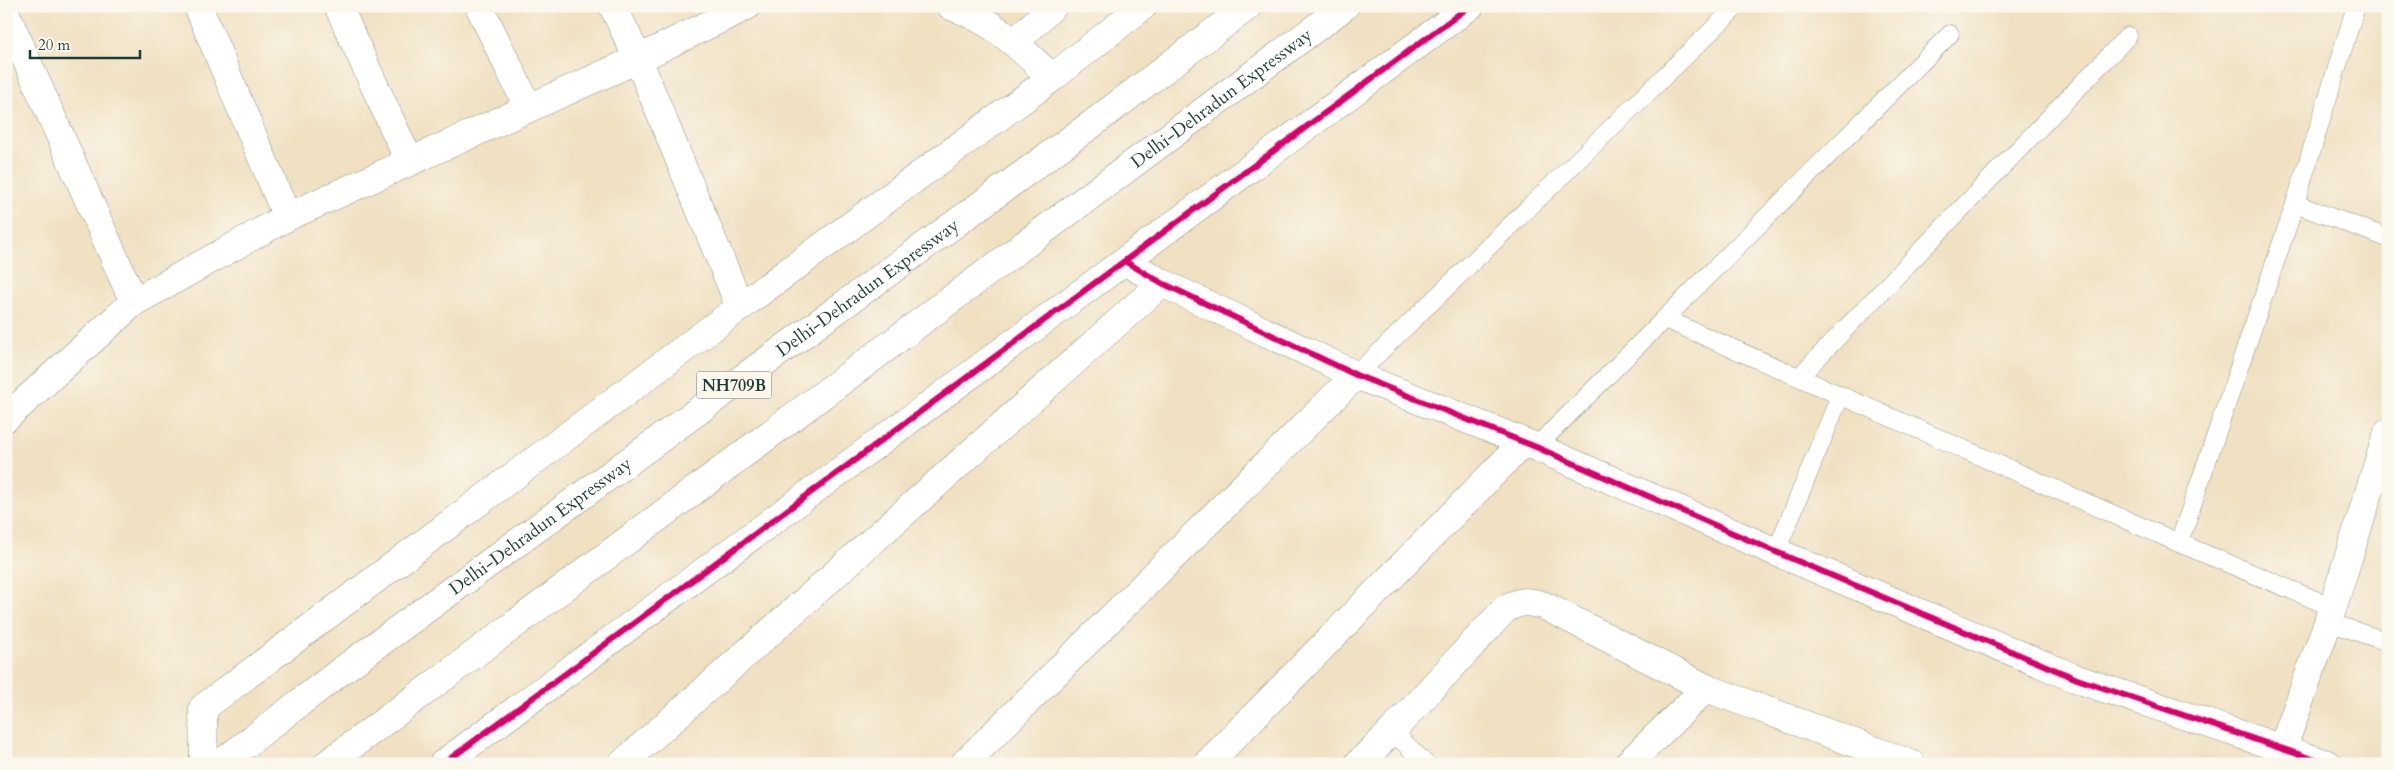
<svg xmlns="http://www.w3.org/2000/svg" width="2394" height="770" font-family="Cardo,serif">
  <rect width="100%" height="100%" fill="#fbf7ec"/>
  <filter id="ink" filterUnits="userSpaceOnUse"><feTurbulence type="fractalNoise" baseFrequency=".02" numOctaves="2"/><feDisplacementMap in="SourceGraphic" scale="10" xChannelSelector="R" yChannelSelector="G"/><feConvolveMatrix kernelMatrix="1 2 1 2 8 2 1 2 1" color-interpolation-filters="sRGB"/></filter>
  <filter id="wash" filterUnits="userSpaceOnUse"><feTurbulence type="fractalNoise" baseFrequency=".0096" numOctaves="4" result="noise"/><feDisplacementMap in="SourceGraphic" scale="20" xChannelSelector="R" yChannelSelector="G"/><feGaussianBlur stdDeviation="1.12" result="paint"/><feColorMatrix in="noise" values="0 0 0 0 0 0 0 0 0 0 0 0 0 0 0 0 0 1.4 0 .05"/><feComposite in="paint" operator="in"/></filter>
  <g filter="url(#wash)">
    <rect width="100%" height="100%" fill="#f0e1c2"/>
  </g>
  <g filter="url(#ink)">
    <g fill="none" stroke-linecap="round" stroke-linejoin="round">
      <!-- service casing -->
      <g stroke="#888f7b" stroke-width="19">
        <g id="service">
          <polyline points="2295,204 2388,238"/>
          <polyline points="1665,319 2179,543"/>
          <polyline points="1356,375 1737,6"/>
          <polyline points="1799,377 2128,36"/>
          <polyline points="1536,447 1950,34"/>
          <polyline points="1776,552 1840,396"/>
          <polyline points="2332,607 2179,543 2295,204 2356,6"/>
          <polyline points="2328,622 2388,642"/>
          <polyline points="1392,731 1426,764"/>
        </g>
      </g>
      <!-- minor casing -->
      <g stroke="#888f7b" stroke-width="29">
        <g id="minor">
          <polyline points="198,6 287,217"/>
          <polyline points="338,6 409,161"/>
          <polyline points="479,6 528,107"/>
          <polyline points="613,6 638,59 740,307"/>
          <path d="M951 6C993 20 1021 48 1052 78"/>
          <polyline points="6,14 134,302"/>
          <polyline points="1015,42 1053,6"/>
          <polyline points="6,418 134,302 287,217 638,59 747,6"/>
          <polyline points="622,764 1162,283"/>
          <polyline points="964,764 1356,375"/>
          <polyline points="1207,764 1523,443"/>
          <path d="M1358 764 1392 731 1505 609C1520 600 1529 601 1545 606L1706 688 1911 764"/>
          <polyline points="1628,764 1706,688"/>
          <polyline points="2277,764 2328,622 2388,432"/>
        </g>
      </g>
      <!-- tertiary casing -->
      <g stroke="#888f7b" stroke-width="29">
        <g id="tertiary">
          <polyline points="1126,262 1162,283 1356,375 1536,447 1776,552 2077,679 2327,764"/>
          <polyline points="204,764 203,708 740,307 1052,78 1143,6"/>
          <polyline points="443,764 1470,6"/>
        </g>
      </g>
      <!-- motorway casing -->
      <g stroke="#888f7b" stroke-width="29">
        <g id="motorway">
          <path id="s1" d="M220 764 341 671 1092 124 1248 6"/>
          <path id="s2" d="M327 764 1345 6"/>
        </g>
      </g>
      <!-- service -->
      <use href="#service" stroke="#fff" stroke-width="18"/>
      <!-- minor -->
      <use href="#minor" stroke="#fff" stroke-width="28"/>
      <!-- tertiary -->
      <use href="#tertiary" stroke="#fff" stroke-width="28"/>
      <!-- motorway -->
      <use href="#motorway" stroke="#fff" stroke-width="28"/>
      <!-- cycleway casing -->
      <g stroke="#fbf7ec" stroke-width="9">
        <g id="cycleway">
          <polyline points="1126,262 1162,283 1356,375 1536,447 1776,552 2077,679 2327,764"/>
          <polyline points="443,764 1470,6"/>
        </g>
      </g>
      <!-- cycleway -->
      <use href="#cycleway" stroke="#d6006c" stroke-width="6"/>
    </g>
  </g>
  <g text-anchor="middle" stroke-width="4.5" stroke-linejoin="round" paint-order="stroke">
    <!-- shield labels -->
    <rect fill="#fbf7ec" stroke="#61756b" stroke-width="1" x="696.5" y="371.5" width="75" height="27" rx="4"/>
    <g font-size="16" font-weight="bold" fill="#1f3d34">
      <text x="734" y="391">NH709B</text>
    </g>
    <!-- street labels -->
    <g font-size="18" fill="#1f3d34" stroke="#fbf7ec">
      <text dy="6" stroke="none"><textPath href="#s2" startOffset="1115">Delhi-Dehradun Expressway</textPath></text>
      <text dy="6" stroke="none"><textPath href="#s1" startOffset="804">Delhi-Dehradun Expressway</textPath></text>
      <text dy="6" stroke="none"><textPath href="#s1" startOffset="399">Delhi-Dehradun Expressway</textPath></text>
    </g>
  </g>
  <!-- margin -->
  <rect width="2394" height="770" fill="none" stroke="#fbf7ec" stroke-width="25"/>
  <!-- scale -->
  <path d="M30 50v8h110v-8" fill="none" stroke="#1f3d34" stroke-width="2.5"/>
  <text x="38" y="50" font-size="15" fill="#1f3d34" stroke="#fbf7ec" stroke-width="4" paint-order="stroke">20 m</text>
</svg>
